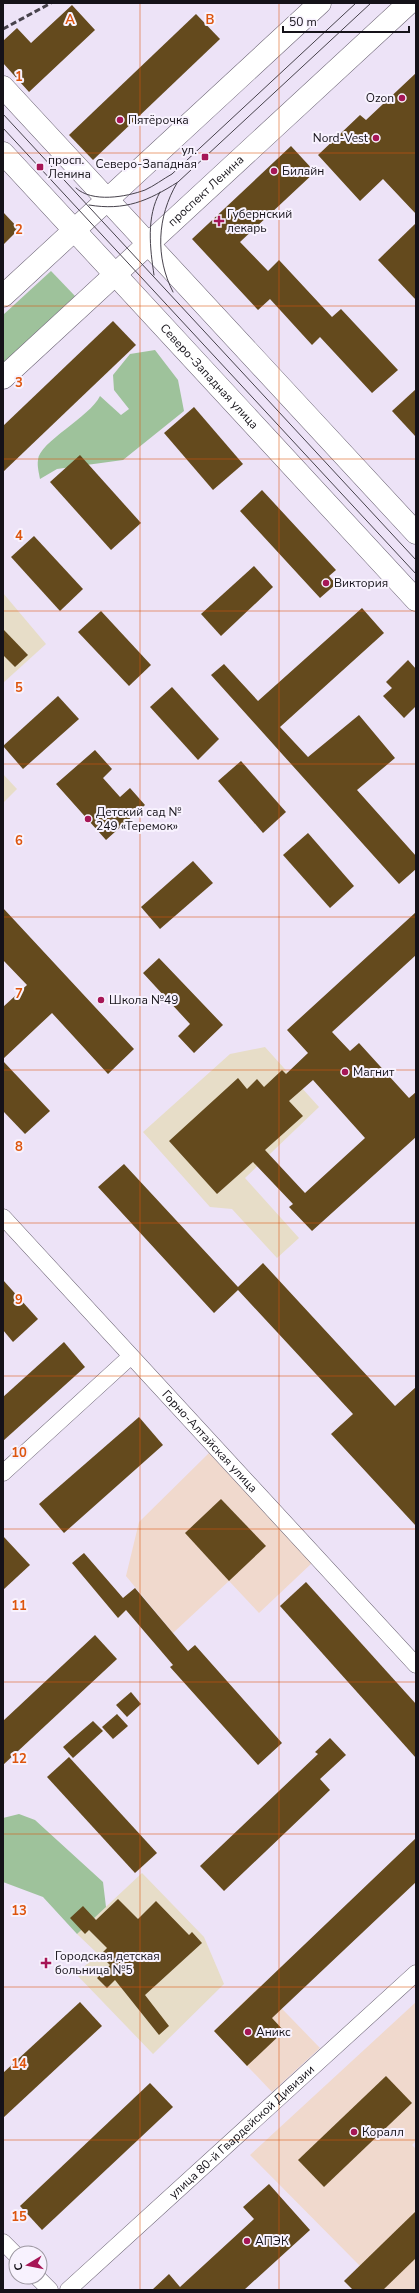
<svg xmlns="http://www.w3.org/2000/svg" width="419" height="2293" font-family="'Nunito Sans',sans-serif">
  <rect width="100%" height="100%" fill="#ede3f7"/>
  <!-- commercial -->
  <g fill="#f0d9cd">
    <polygon points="209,1453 312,1563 259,1613 229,1581 173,1633 126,1576 139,1522"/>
    <polygon points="260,1986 320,2048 272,2092 214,2031"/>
    <polygon points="416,2002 416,2141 412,2145 416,2149 416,2290 353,2290 360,2266 250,2155"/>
  </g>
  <!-- industrial -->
  <g fill="#e7ddc8">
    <polygon points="3,593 46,644 3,683"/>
    <polygon points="3,774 17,789 3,803"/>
    <polygon points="265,1047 319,1107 245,1178 299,1238 277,1258 232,1209 210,1207 143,1132 230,1054"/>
    <polygon points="142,1873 204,1937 224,1984 153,2054 76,1974 98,1954 77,1934"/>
  </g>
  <!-- green -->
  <g fill="#9ec29b">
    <polygon points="51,271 75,296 3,363 3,315"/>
    <path d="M155 350 178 380 184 411 123 460 57 469 40 479C39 473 37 466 38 460 39 442 90 417 100 396L121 415 129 409 114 390 113 375 130 354Z"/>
    <polygon points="19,1814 35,1820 103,1882 106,1907 77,1934 43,1897 3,1882 3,1818"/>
  </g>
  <!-- building -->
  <g fill="#644a1d" fill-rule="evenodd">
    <polygon points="72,5 95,30 29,92 3,63 3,41 17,28 31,43"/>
    <polygon points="196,14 220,39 93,160 69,135"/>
    <polygon points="416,73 416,214 383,179 360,201 318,155 360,115 366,120"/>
    <polygon points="291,146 315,172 240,242 268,271 279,260 332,317 341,309 398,370 372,393 320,337 312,345 270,299 258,310 192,239"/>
    <polygon points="3,212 19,229 3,245"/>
    <polygon points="416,223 416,300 378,260"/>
    <polygon points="113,321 136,345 3,472 3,426"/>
    <polygon points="416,389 416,437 392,411"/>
    <polygon points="194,407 243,464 213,490 164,433"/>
    <polygon points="80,455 141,523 111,550 50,482"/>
    <polygon points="262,490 336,570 329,576 336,584 320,598 240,511"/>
    <polygon points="34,536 83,589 60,611 11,557"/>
    <polygon points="254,566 273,587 221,636 201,614"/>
    <polygon points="362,608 384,633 280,727 308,757 359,715 395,758 357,790 416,856 416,869 399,884 211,675 224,664 258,701"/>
    <polygon points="101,611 151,665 129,686 78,632"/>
    <polygon points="3,629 28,655 15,667 3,655"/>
    <polygon points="408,660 416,669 416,706 404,718 383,696 392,688 386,682"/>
    <polygon points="172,687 219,739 198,760 150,707"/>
    <polygon points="58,696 79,719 23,769 3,746"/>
    <polygon points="95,750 112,769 103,778 120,797 130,788 145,805 106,840 56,784"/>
    <polygon points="241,761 286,812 263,833 218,781"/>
    <polygon points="308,833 354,886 330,908 283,855"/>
    <polygon points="193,861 213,883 160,929 141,907"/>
    <polygon points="3,908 134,1049 108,1074 52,1013 3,1059 3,1007 27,985 3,960"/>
    <path d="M416 912V955L332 1032 350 1051 359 1043 409 1098 416 1092V1137L312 1231 289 1207 293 1204 253 1162 217 1194 169 1141 238 1078 247 1089 257 1079 264 1087 282 1070 286 1074 308 1053 287 1030ZM313 1080 365 1138 305 1193 265 1150 303 1116 289 1101Z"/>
    <polygon points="159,958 223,1025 194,1053 178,1036 190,1024 143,973"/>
    <polygon points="3,1061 50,1111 25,1134 3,1111"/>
    <polygon points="124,1164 238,1287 263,1263 395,1406 416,1387 416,1526 331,1434 353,1414 238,1290 214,1313 98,1187"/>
    <polygon points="3,1280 38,1319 13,1342 3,1330"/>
    <polygon points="64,1342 85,1367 3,1441 3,1397"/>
    <polygon points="139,1417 163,1445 64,1533 39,1504"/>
    <polygon points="221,1499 266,1546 229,1581 185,1533"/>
    <polygon points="3,1536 30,1565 3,1590"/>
    <polygon points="84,1553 123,1598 135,1588 188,1651 195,1645 282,1743 258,1765 170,1667 173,1665 126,1610 118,1618 72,1563"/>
    <polygon points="306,1582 416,1704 416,1758 280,1606"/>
    <polygon points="95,1635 117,1659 3,1765 3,1721"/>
    <polygon points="131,1692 141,1704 127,1717 116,1705"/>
    <polygon points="117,1714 128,1726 113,1739 102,1727"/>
    <polygon points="93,1721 103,1731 73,1758 63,1747"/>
    <polygon points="330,1738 346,1755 320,1779 330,1790 224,1891 200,1866 318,1754 315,1752"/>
    <polygon points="69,1757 157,1853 135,1873 47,1777"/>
    <polygon points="416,1838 416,1882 272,2018 284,2031 247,2066 214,2031"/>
    <polygon points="118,1899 138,1919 156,1901 189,1935 192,1932 202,1943 145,1995 169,2026 159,2035 115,1980 107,1988 97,1978 110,1965 100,1955 107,1948 89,1930 85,1934 70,1918 83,1906 96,1920"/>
    <polygon points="80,2002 102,2026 3,2118 3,2073"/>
    <polygon points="386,2076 412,2103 324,2187 298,2160"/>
    <polygon points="150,2083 173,2107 42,2230 20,2206"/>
    <polygon points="269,2184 310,2230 244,2290 152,2290 169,2274 180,2287 254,2219 243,2207"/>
    <polygon points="416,2211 416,2258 383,2290 353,2290 344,2281"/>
  </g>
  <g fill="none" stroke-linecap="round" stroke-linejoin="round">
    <!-- minor casing -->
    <g stroke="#696171" stroke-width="17">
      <g id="minor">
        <path id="s1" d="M3 1217 416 1665"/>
        <polyline points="3,1473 130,1357"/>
        <polyline points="3,2242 16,2255"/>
        <polyline points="37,2277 50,2290"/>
        <path id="s2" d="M68 2290 416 1973"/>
      </g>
    </g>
    <!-- secondary casing -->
    <g stroke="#696171" stroke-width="23">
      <g id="secondary">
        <polyline points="3,87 416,533"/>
        <path id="s3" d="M3 153 416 600"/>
      </g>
    </g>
    <!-- primary casing -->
    <g stroke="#696171" stroke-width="23">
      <g id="primary">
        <polyline points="3,296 320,3"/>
        <path id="s4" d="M3 378 409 3"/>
      </g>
    </g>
    <!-- minor -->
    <use href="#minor" stroke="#fff" stroke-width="16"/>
    <!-- secondary -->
    <use href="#secondary" stroke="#fff" stroke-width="22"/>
    <!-- primary -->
    <use href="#primary" stroke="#fff" stroke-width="22"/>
    <!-- tram -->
    <g stroke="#47424c" stroke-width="1">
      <polyline points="3,114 416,560"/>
      <polyline points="3,128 416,574"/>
      <path d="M76 188C92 203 126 197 145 190 154 186 163 179 172 174L356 3"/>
      <path d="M89 205C125 211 148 201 178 182L371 3"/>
      <path d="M154 275C150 248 146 217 160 192"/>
      <path d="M173 292C155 257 157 217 177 183"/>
    </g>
    <!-- rail -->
    <polyline stroke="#47424c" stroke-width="3" stroke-dasharray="6 3" stroke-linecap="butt" points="3,29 51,3"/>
  </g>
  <!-- grid -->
  <path fill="none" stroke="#dd550d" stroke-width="1" stroke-opacity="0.55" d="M140 3V2290M279 3V2290M3 153H416M3 306H416M3 459H416M3 611H416M3 764H416M3 917H416M3 1070H416M3 1223H416M3 1376H416M3 1529H416M3 1682H416M3 1834H416M3 1987H416M3 2140H416"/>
  <!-- markers -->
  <g fill="#a61656" stroke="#f8f2fe" stroke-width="1.5">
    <circle cx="402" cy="98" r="4"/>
    <circle cx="120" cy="120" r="4"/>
    <circle cx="376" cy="138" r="4"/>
    <rect x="201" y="153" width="8" height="8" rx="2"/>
    <rect x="36" y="163" width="8" height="8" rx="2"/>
    <circle cx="274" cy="171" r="4"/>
    <path d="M217 215h4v4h4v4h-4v4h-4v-4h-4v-4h4z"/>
    <circle cx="326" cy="583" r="4"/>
    <circle cx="88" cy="819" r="4"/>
    <circle cx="101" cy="1000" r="4"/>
    <circle cx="345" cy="1072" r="4"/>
    <path d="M44 1957h4v4h4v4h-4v4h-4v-4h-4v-4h4z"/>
    <circle cx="248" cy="2032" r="4"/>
    <circle cx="354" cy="2132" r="4"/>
    <circle cx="247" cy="2241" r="4"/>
  </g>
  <g text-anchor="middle" stroke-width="4" stroke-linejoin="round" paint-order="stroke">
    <!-- poi labels -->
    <g font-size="12" fill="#151219" stroke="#f8f2fe" text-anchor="start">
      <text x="394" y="102" text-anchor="end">Ozon</text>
      <text x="128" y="124">Пятёрочка</text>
      <text x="368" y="142" text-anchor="end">Nord-Vest</text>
      <text x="197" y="154" text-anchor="end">ул.<tspan x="197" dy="14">Северо-Западная</tspan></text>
      <text x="48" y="164">просп.<tspan x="48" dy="14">Ленина</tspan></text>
      <text x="282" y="175">Билайн</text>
      <text x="227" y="218">Губернский<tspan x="227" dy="14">лекарь</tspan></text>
      <text x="334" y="587">Виктория</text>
      <text x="96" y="816">Детский сад №<tspan x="96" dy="14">249 «Теремок»</tspan></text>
      <text x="109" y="1004">Школа №49</text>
      <text x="353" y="1076">Магнит</text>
      <text x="55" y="1960">Городская детская<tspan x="55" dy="14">больница №5</tspan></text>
      <text x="256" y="2036">Аникс</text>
      <text x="362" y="2136">Коралл</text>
      <text x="255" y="2245">АПЭК</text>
    </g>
    <!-- street labels -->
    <g font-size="12" fill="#151219" stroke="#f8f2fe">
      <text dy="4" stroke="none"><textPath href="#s4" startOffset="276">проспект Ленина</textPath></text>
      <text dy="4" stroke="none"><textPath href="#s3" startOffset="304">Северо-Западная улица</textPath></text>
      <text dy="4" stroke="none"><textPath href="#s1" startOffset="305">Горно-Алтайская улица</textPath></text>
      <text dy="4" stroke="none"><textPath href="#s2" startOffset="235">улица 80-й Гвардейской Дивизии</textPath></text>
    </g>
  </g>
  <g font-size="13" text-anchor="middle" font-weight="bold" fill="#dd550d" stroke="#f8f2fe" stroke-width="4" stroke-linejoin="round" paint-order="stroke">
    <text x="70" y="24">A</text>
    <text x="210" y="24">B</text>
    <text x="19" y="81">1</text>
    <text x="19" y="234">2</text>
    <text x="19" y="387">3</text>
    <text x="19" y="540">4</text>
    <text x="19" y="692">5</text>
    <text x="19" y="845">6</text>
    <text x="19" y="998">7</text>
    <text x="19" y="1151">8</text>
    <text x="19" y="1304">9</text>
    <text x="19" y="1457">10</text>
    <text x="19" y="1610">11</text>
    <text x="19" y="1763">12</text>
    <text x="19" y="1915">13</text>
    <text x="19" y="2068">14</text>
    <text x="19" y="2221">15</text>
  </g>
  <!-- border -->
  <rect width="419" height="2293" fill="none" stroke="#151219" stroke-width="8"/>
  <!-- north arrow -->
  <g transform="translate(28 2265) rotate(260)"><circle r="19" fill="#f8f2fe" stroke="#9d98a2"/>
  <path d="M0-3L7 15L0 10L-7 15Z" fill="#a61656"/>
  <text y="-6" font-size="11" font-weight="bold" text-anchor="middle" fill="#151219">С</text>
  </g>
  <!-- scale -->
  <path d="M283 26v6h126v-6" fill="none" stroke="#151219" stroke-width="2"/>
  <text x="289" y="26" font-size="12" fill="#151219" stroke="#f8f2fe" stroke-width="3" paint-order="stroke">50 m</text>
</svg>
